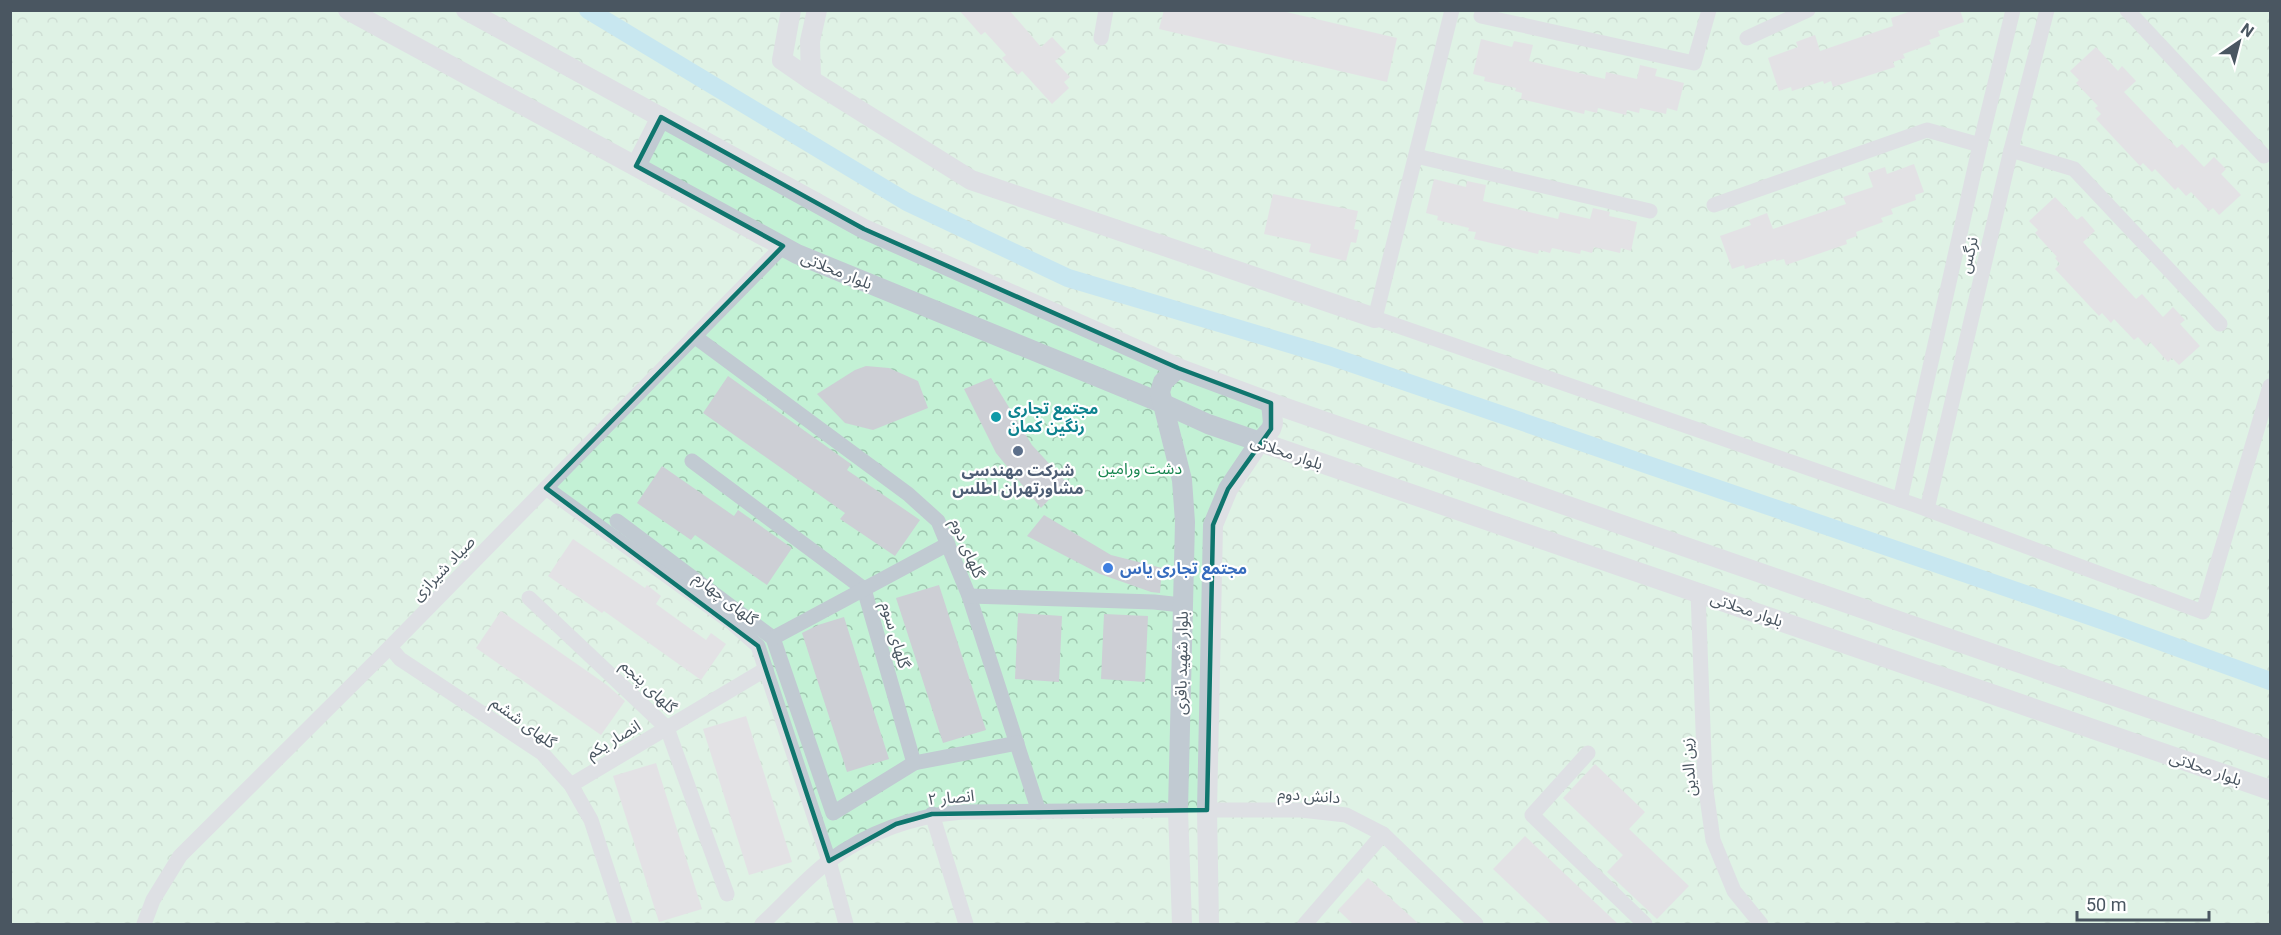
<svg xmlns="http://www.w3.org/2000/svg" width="2281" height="935" font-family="Roboto,'Noto Sans Arabic',sans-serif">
  <defs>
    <pattern id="forest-crowns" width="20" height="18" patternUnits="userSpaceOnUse" patternTransform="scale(1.5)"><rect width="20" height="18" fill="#c3f1d5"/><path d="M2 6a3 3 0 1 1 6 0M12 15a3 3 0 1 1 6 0" fill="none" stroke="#a0c6b0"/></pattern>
  </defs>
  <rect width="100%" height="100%" fill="#f5f3f3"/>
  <!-- forest -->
  <rect fill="url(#forest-crowns)" x="11" y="11" width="2259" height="913"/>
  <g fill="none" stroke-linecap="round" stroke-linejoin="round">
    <!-- canal -->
    <polyline stroke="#90daee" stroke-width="18" points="588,10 907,202 1068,278 1330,356 2104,621 2270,681"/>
  </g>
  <!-- building -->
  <g fill="#cdcfd5">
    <polygon points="959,10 1009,10 1041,47 1052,37 1066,52 1055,61 1070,77 1064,82 1069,88 1052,104 1022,71 1018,75 1002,58 1006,55 985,32 981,35"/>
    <polygon points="1164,10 1278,10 1397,38 1387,82 1159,29"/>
    <polygon points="1914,10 1960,10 1964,22 1938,31 1940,36 1929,40 1931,44 1903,54 1905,58 1893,62 1895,67 1833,87 1831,81 1824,84 1823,81 1792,91 1791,87 1779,91 1768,58 1798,47 1796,42 1815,35 1820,51 1893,26 1891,18"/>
    <polygon points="1481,39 1512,47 1514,41 1533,45 1529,61 1605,79 1606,72 1637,79 1640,65 1657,69 1655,76 1684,83 1677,111 1667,108 1666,114 1640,108 1639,113 1627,110 1626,115 1598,108 1597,113 1585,110 1584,114 1521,99 1522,93 1515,91 1516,88 1484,81 1485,77 1473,74"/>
    <polygon points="2096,47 2118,71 2122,66 2136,81 2124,92 2177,148 2182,144 2204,167 2214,157 2226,169 2221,174 2241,195 2219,215 2213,208 2209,211 2191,192 2186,196 2178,187 2175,190 2155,169 2152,172 2143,163 2140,166 2096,119 2101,114 2095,108 2098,106 2076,83 2079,80 2070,71"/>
    <polygon points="1914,164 1924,192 1915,195 1916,200 1891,209 1893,214 1881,218 1883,222 1856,232 1857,236 1846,240 1847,244 1786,265 1784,259 1776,261 1776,259 1745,269 1744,265 1732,269 1720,236 1751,225 1749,220 1767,213 1773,229 1846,204 1843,197 1873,187 1868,173 1885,167 1887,174"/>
    <polygon points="1434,179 1466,187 1467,181 1486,185 1483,201 1558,219 1560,212 1590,219 1593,208 1610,212 1609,216 1637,222 1631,251 1621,248 1620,253 1594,247 1592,253 1581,250 1580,254 1552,248 1550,253 1539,250 1538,254 1474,239 1476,232 1468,231 1469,228 1437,220 1438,216 1426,213"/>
    <polygon points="1273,194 1358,211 1354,229 1359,230 1356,243 1351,242 1346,261 1309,252 1311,244 1264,234"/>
    <polygon points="2055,197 2077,220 2082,216 2095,231 2083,242 2136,299 2142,294 2163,317 2173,307 2185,320 2180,324 2200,346 2179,365 2172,358 2168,362 2150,342 2146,346 2138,337 2134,340 2114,319 2111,323 2102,313 2099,316 2055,269 2060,264 2055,258 2057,257 2035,233 2038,230 2029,221"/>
    <polygon points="866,366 889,368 918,381 928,408 873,430 845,423 817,394 855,370"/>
    <polygon points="728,376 851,464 847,470 920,520 895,556 840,519 845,513 703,413"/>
    <polygon points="991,378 1032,445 1066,482 1041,508 996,453 964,389"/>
    <polygon points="662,466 734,516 738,510 792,548 767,585 695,535 691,540 637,503"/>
    <polygon points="1044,515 1111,555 1162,568 1160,593 1151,592 1100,574 1027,536"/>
    <polygon points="573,539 645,588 647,585 661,596 656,604 706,640 711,633 726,644 701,680 604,611 602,613 548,576"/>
    <polygon points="939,585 986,730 943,743 896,598"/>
    <polygon points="501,611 607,685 625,701 601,735 476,648"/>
    <polygon points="1018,613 1062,616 1059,682 1015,679"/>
    <polygon points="1104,614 1148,616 1145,682 1101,679"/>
    <polygon points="844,617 889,759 847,772 802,633 818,625"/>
    <polygon points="746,716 792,862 749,875 703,729"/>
    <polygon points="656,763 702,909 659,922 613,776"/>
    <polygon points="1595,764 1645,812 1629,829 1689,886 1657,919 1607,872 1623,855 1563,798"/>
    <polygon points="1525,836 1584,892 1618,924 1551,924 1493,869"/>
    <polygon points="1368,878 1419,924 1353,924 1338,910"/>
  </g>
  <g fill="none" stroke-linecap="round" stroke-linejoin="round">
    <!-- minor -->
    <g stroke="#c1cad2" stroke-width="15">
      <polyline points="1452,10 1375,318 1918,506 2203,612 2270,386"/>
      <polyline points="2127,10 2264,156"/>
      <polyline points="1481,16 1694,63 1709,10"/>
      <polyline points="1101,38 1106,10"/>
      <polyline points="1747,38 1808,10"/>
      <polyline points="2011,150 2074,169 2220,324"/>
      <polyline points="1416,156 1650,211"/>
      <polyline points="1714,205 1927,130 1980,145"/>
      <polyline points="694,336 908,494 938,521 969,596 1039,812"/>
      <polyline points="692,461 864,589 914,763 1017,743"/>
      <polyline points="546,488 732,623 758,646 829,861 846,924"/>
      <polyline points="1900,500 1980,145 2013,10"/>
      <polyline points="1927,509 2011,150 2047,10"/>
      <polyline points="617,521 773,638 833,813 914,763"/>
      <polyline points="1698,592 1705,783 1713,840 1734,891 1761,924"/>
      <polyline points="969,596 1154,602 1182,605"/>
      <polyline points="529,598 667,728 727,894"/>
      <polyline points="773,638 948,544"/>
      <polyline points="390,647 400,659 542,753 571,785 591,820 625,924"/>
      <polyline points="1588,753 1532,815 1645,924"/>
      <polyline points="571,785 766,669"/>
      <polyline points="1207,810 1301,810 1346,815 1383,834 1476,924"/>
      <polyline points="932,814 966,924"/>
      <polyline points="144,924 153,900 180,856 390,647 783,246"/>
      <path d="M762 924C784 904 805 879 829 861 868 832 913 816 962 812L1178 810"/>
      <polyline points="1305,924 1383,834"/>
    </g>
    <!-- tertiary -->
    <g stroke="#c1cad2" stroke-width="20">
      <polyline points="348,10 797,254 1164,404 1208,424 2270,790"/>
      <polyline points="466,10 864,229 1178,368 1280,406 2270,750"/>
      <polyline points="791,10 782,60 811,80 971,180 1375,318"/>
      <polyline points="811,80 810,41 817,10"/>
      <polyline points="636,166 661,117"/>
      <polyline points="1178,368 1163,382 1160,392 1182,480 1185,522 1178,810 1182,924"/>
      <polyline points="1209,924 1207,810 1213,525 1228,489 1259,443 1271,429 1273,423 1271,403"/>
    </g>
  </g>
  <!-- marked area -->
  <path d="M0 0H2281V935H0ZM661 117 864 229 1178 368 1271 403V429L1228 489 1213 525 1207 810 932 814 896 824 829 861 758 646 546 488 783 246 636 166Z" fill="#f5f3f3" fill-opacity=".55" fill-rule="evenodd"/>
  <path fill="none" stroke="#0f766e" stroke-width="4.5" stroke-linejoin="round" d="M661 117 864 229 1178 368 1271 403V429L1228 489 1213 525 1207 810 932 814 896 824 829 861 758 646 546 488 783 246 636 166Z"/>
  <!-- markers -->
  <circle fill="#0f9aa8" stroke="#fff" stroke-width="2" cx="996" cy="417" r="6"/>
  <circle fill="#5c6f8a" stroke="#fff" stroke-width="2" cx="1018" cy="451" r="6"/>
  <circle fill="#3f7fe0" stroke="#fff" stroke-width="2" cx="1108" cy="568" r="6"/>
  <g text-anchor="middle" stroke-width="4.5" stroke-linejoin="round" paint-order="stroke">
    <!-- street labels -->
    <g font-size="16" fill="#4a5661" stroke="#fff">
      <text transform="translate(1968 255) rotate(-77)" y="6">نرگس</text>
      <text transform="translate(837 270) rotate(22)" y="6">بلوار محلاتی</text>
      <text transform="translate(1287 452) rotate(19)" y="6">بلوار محلاتی</text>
      <text transform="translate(968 548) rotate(67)" y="6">گلهای دوم</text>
      <text transform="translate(443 568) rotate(-46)" y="6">صیاد شیرازی</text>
      <text transform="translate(726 598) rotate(38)" y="6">گلهای چهارم</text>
      <text transform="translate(1747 609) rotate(19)" y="6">بلوار محلاتی</text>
      <text transform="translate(896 635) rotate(74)" y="6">گلهای سوم</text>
      <text transform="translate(1181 663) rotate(-89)" y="6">بلوار شهید باقری</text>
      <text transform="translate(649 686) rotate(43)" y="6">گلهای پنجم</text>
      <text transform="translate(524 722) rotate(36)" y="6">گلهای ششم</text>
      <text transform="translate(613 739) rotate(-31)" y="6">انصار یکم</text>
      <text transform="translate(1688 767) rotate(-94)" y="6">زین الدین</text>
      <text transform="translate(2206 768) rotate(19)" y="6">بلوار محلاتی</text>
      <text transform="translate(1309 795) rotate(4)" y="6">دانش دوم</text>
      <text transform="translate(951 797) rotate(-5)" y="6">انصار ۲</text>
    </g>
    <!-- culture labels -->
    <g font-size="16" font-weight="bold" fill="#0d838f" stroke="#fff" text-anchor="start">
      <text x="1008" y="414">مجتمع تجاری<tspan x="1008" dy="18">رنگین کمان</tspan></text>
    </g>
    <!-- park labels -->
    <g font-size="16" fill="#17864f" stroke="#fff">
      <text x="1140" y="474">دشت ورامین</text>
    </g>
    <!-- service labels -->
    <g font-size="16" font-weight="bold" fill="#4e5e75" stroke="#fff">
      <text x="1018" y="476">شرکت مهندسی<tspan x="1018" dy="18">مشاورتهران اطلس</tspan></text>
    </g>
    <!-- shop labels -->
    <g font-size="16" font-weight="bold" fill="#366cbe" stroke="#fff" text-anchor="start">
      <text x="1120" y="574">مجتمع تجاری یاس</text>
    </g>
  </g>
  <!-- border -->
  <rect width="2281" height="935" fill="none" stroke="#4a5661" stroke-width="24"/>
  <!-- north arrow -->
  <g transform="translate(2239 42) rotate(35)" stroke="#ffffff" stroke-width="4.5" paint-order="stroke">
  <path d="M0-4.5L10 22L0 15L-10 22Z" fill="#4a5661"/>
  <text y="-9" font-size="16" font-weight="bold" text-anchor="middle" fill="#4a5661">N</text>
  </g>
  <!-- scale -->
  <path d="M2077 911v9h132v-9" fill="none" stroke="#4a5661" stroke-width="3"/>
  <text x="2086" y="911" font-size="18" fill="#4a5661" stroke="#ffffff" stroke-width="4.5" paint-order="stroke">50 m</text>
</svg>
